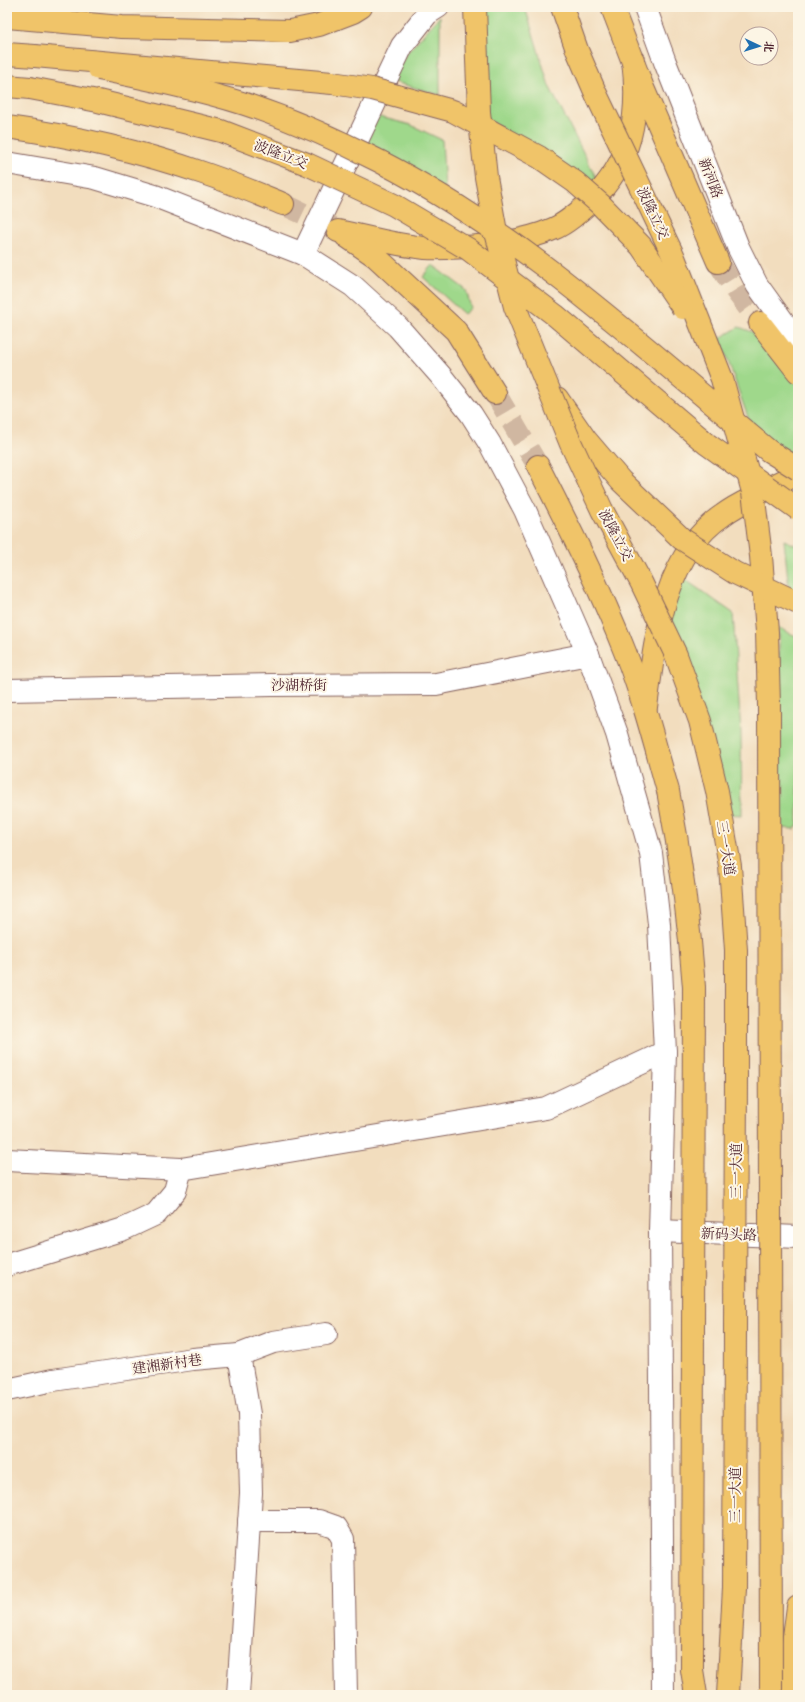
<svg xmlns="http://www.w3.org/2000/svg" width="805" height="1702" font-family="'Libre Bodoni','Noto Serif SC',serif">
  <rect width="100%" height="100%" fill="#fcf5e5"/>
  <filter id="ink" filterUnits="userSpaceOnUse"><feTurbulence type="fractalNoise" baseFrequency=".025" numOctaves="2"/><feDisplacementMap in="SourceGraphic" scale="8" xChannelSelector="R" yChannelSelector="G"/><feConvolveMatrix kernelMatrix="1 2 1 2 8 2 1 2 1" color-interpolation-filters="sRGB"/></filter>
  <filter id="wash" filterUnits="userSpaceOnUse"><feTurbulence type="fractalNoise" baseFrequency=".012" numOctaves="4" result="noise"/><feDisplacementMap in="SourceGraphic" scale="16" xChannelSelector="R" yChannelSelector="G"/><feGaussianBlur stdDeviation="0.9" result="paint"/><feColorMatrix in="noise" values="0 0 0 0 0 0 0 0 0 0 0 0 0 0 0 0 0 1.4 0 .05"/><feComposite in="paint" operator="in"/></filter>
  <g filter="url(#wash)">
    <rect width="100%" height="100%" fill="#f2ddbe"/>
    <!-- green -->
    <g fill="#9fd88b" stroke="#747c5b">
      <polygon points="483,7 525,7 549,86 600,185 594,189 486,118"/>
      <polygon points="440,16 440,95 391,81 406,54"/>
      <polygon points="376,116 411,125 442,140 445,189 363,146"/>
      <polygon points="433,265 466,290 471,308 464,314 423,277"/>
      <polygon points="739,327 755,333 798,385 798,459 751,426 720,338"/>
      <polygon points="784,540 798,546 798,594 789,591"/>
      <polygon points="680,576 733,613 741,733 742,815 728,814 667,615"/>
      <polygon points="779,628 798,637 798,825 795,829 780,828"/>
    </g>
  </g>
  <g filter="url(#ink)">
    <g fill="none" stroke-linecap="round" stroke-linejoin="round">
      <!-- major-tunnel -->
      <polyline stroke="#d0b7a1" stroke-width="22" stroke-dasharray="22 11" stroke-linecap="butt" points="283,204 336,229"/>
      <!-- highway-tunnel -->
      <g stroke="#d0b7a1" stroke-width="22" stroke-dasharray="22 11" stroke-linecap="butt">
        <polyline points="718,262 736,291 760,323"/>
        <polyline points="495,393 538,466"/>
      </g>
      <!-- minor casing -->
      <g stroke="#85625e" stroke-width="24">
        <g id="minor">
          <polyline points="645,7 665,62 738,247 757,285 785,324 798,339"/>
          <polyline points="7,163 95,178 155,196 303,254 353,286 398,327 441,376 471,414 490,444 525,510 588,654 617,734 651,853 659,924 665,1052 660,1231 663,1695"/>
          <polyline points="303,254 402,46 427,14 438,7"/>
          <polyline points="7,690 272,685 436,684 588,654"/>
          <polyline points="7,1160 181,1169 546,1108 665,1052"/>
          <polyline points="660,1231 798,1237"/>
          <polyline points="7,1265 124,1229 156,1214 175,1191 181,1169"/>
          <polyline points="7,1390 53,1380 193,1359 239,1355 273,1342 326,1334"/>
          <polyline points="249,1521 319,1521 336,1527 343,1539 346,1695"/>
          <polyline points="238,1695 251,1493 249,1414 239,1355"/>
        </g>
      </g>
      <!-- major casing -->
      <g stroke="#85625e" stroke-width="24">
        <g id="major">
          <polyline points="7,54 35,56"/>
          <polyline points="7,86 30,88"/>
        </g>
      </g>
      <!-- highway casing -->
      <g stroke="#85625e" stroke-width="24">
        <g id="highway">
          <polyline points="613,10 643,88 718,262"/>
          <polyline points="7,17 122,27 290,31 319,25 353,12 361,7"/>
          <path d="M7 127C73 136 139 151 203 173 230 182 256 193 283 204"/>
          <path d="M338 231C367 237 396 245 425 248 446 249 468 247 488 245 511 242 533 238 553 229 567 223 579 212 590 202 632 162 640 116 633 60"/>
          <polyline points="346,236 375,256 456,331 495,393"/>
          <polyline points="760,323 798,372"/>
          <polyline points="557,398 586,440 621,481 682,539"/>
          <path d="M538 466C569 527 600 588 625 652 643 697 655 745 668 791"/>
          <path d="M646 707C655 642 663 555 723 515 732 508 742 503 752 498 766 490 782 479 798 475"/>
          <polyline points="786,1695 798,1607"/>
        </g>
      </g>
      <!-- minor -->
      <use href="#minor" stroke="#fff" stroke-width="22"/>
      <!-- major -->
      <use href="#major" stroke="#f0c469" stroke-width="22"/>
      <!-- highway -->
      <use href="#highway" stroke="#f0c469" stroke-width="22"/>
      <!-- major-bridge casing -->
      <g stroke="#85625e" stroke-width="24" stroke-linecap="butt">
        <g id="major-bridge">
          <path d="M99 69C148 79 197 89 245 104 290 119 336 139 379 161 524 235 644 348 769 451L798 469"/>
          <polyline points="30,88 98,101 221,131 307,164 394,205 468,249 555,315 707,444 798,509"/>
        </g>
      </g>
      <!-- highway-bridge casing -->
      <g stroke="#85625e" stroke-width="24" stroke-linecap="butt">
        <g id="highway-bridge">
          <polyline points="475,7 479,112 486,177 496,232 515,307 571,444 602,510 641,582 676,655 700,721 717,791 730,866 736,950 736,1072 734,1588 728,1695"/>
          <polyline points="562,7 577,50 596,94 673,255 722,379 753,492 761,556 767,632 769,705 771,1695"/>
          <polyline points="35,56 332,83 372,89 453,111 539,157 575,182 600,204 641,246 683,308"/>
          <polyline points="682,539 735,573 798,603"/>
          <path d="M668 791C681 858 689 919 694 987L692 1670 696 1695"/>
        </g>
      </g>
      <!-- major-bridge -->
      <use href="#major-bridge" stroke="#f0c469" stroke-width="22"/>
      <!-- highway-bridge -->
      <use href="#highway-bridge" stroke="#f0c469" stroke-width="22"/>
    </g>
  </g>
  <g text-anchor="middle" stroke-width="4" stroke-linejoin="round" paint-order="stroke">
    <!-- street labels -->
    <g font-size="14" fill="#4a1f2b" stroke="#fcf5e5">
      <text transform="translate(281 154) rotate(21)" y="5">波隆立交</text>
      <text transform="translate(711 178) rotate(69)" y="5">新河路</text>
      <text transform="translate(653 213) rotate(65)" y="5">波隆立交</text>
      <text transform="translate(616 535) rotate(62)" y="5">波隆立交</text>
      <text x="299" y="690">沙湖桥街</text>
      <text transform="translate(726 848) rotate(81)" y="5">三一大道</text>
      <text transform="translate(736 1171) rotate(-90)" y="5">三一大道</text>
      <text transform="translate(729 1234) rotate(2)" y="5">新码头路</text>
      <text transform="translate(167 1364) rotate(-8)" y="5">建湘新村巷</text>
      <text transform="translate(735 1495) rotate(-90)" y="5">三一大道</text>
    </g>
  </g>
  <!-- margin -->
  <rect width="805" height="1702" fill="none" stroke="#fcf5e5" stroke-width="24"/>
  <!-- north arrow -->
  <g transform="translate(759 46) rotate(94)"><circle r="19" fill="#fcf5e5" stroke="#b59f9b"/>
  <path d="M0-3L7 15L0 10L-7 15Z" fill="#1f6fb2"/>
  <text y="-6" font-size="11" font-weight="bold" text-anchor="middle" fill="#4a1f2b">北</text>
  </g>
</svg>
